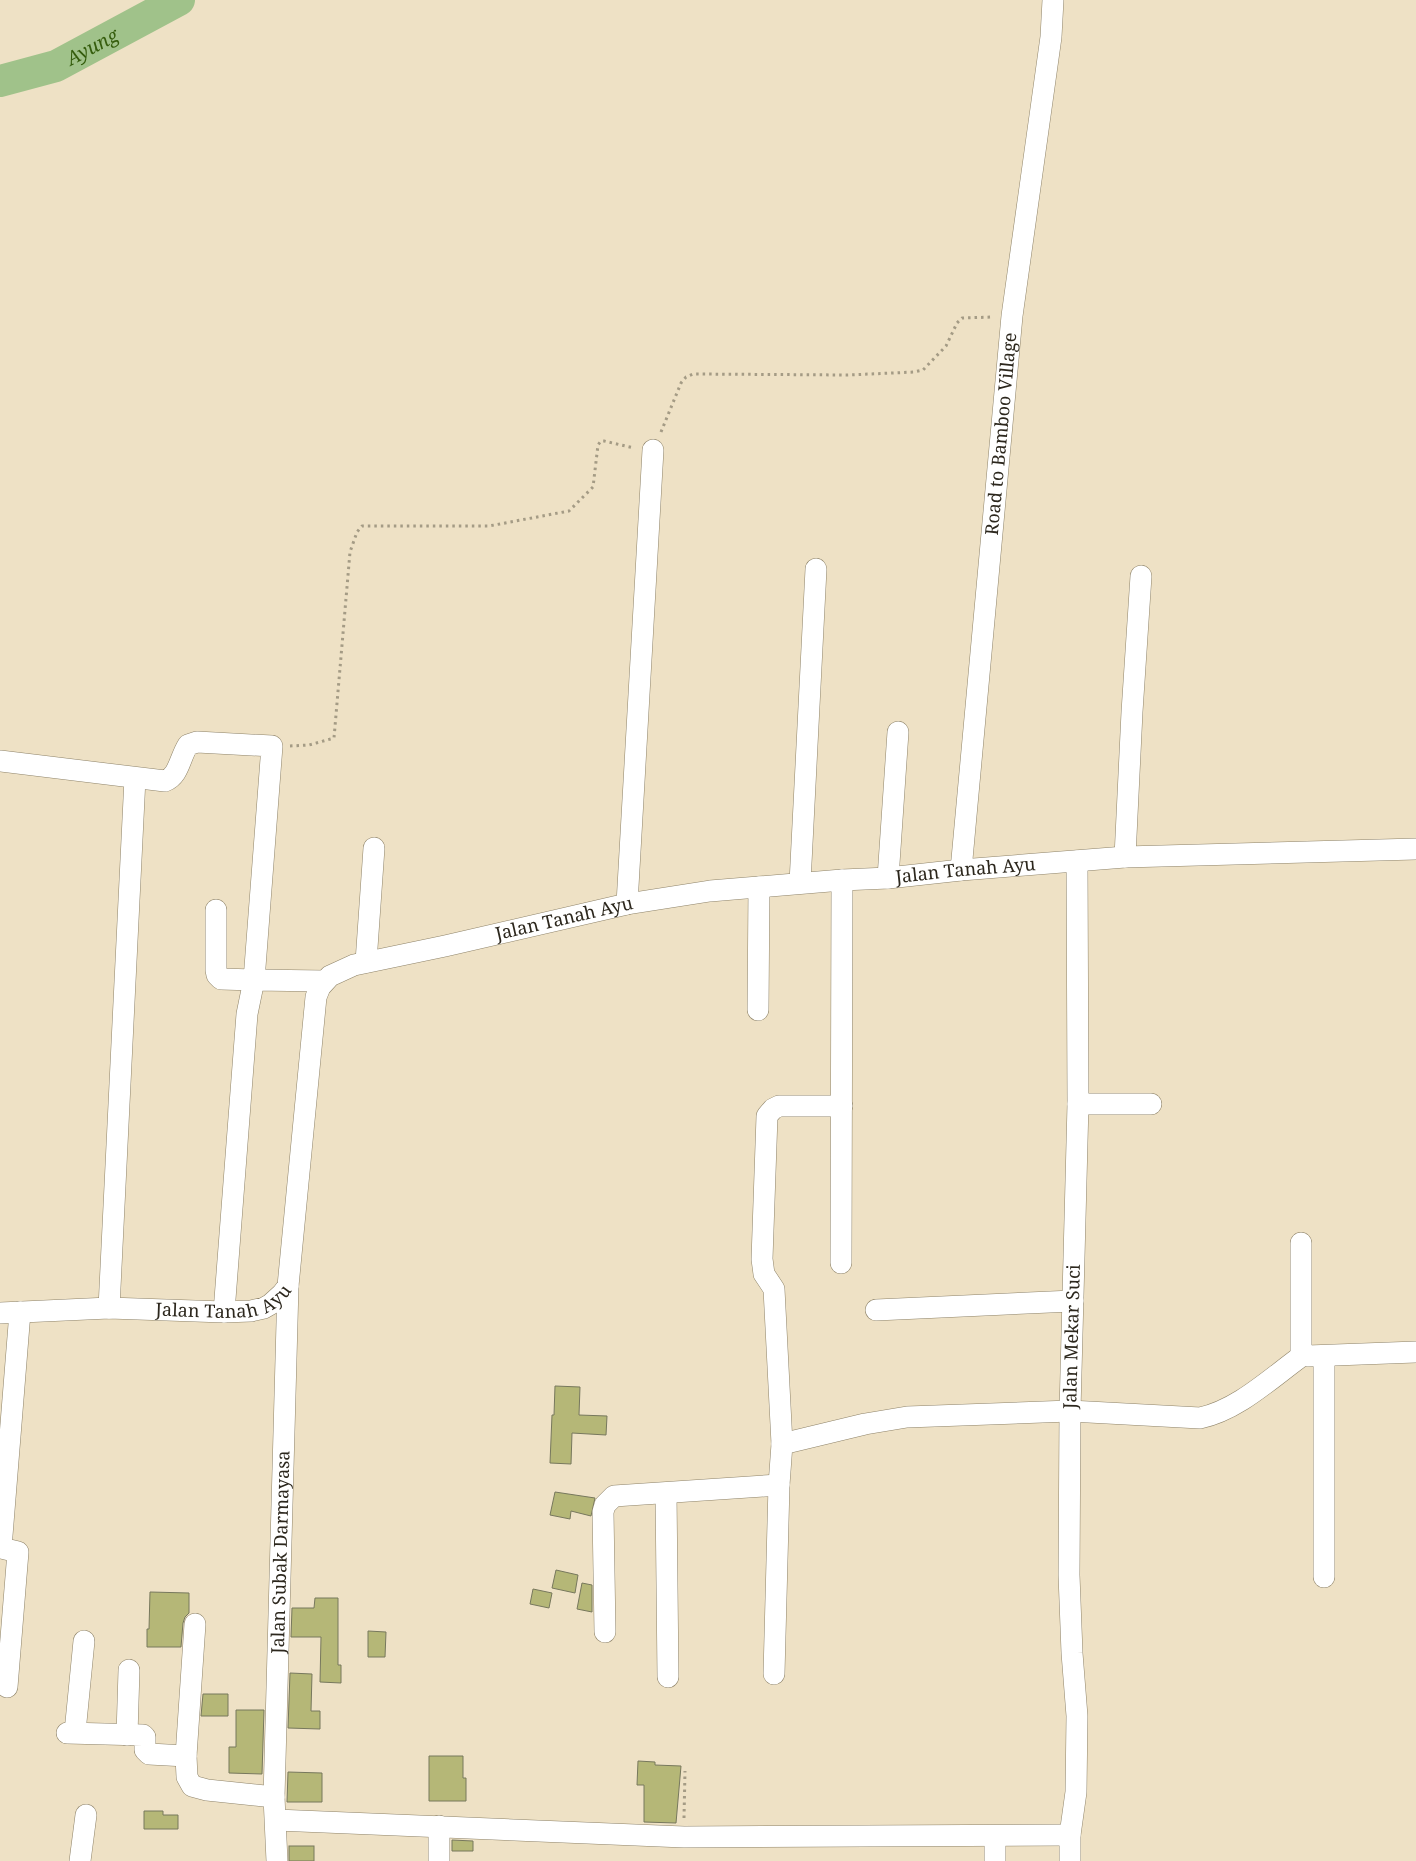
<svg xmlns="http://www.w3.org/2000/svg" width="1416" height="1861" font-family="'Noto Serif',serif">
  <rect width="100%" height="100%" fill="#eee1c5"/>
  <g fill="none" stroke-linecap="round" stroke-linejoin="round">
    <!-- river -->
    <path stroke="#a0c28a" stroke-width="32" id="s1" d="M0 81 56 66 179 0"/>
  </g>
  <!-- building -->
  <g fill="#b5b777" stroke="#77785d">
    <polygon points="555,1386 580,1387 579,1415 607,1416 606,1435 572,1433 571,1464 550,1463 552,1415 554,1415"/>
    <polygon points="555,1492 595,1498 591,1516 571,1511 570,1519 550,1515"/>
    <polygon points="556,1570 578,1575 575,1593 552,1588"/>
    <polygon points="582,1583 592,1585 592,1612 577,1609"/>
    <polygon points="533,1589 552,1593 549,1608 530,1604"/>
    <polygon points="150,1592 189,1593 189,1613 185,1617 183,1623 181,1647 147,1647 147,1629 149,1629"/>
    <polygon points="315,1598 338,1598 338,1665 341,1665 341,1683 320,1682 321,1637 291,1637 292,1608 314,1608"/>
    <polygon points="368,1631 386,1632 385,1657 368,1657"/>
    <polygon points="290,1673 312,1674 311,1711 320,1711 320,1729 288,1728"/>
    <polygon points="203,1694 228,1694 228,1716 201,1716"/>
    <polygon points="236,1710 264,1710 262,1774 229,1773 229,1747 236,1747"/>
    <polygon points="429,1756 463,1756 463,1778 466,1778 466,1801 429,1801"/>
    <polygon points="638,1761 655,1762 655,1765 681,1766 676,1823 644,1822 644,1785 637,1785"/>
    <polygon points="288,1772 322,1773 322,1802 287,1802"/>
    <polygon points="144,1811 163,1811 163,1815 178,1815 178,1829 144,1829"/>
    <polygon points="452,1840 473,1841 473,1851 452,1851"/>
    <rect x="289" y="1846" width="25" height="15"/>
  </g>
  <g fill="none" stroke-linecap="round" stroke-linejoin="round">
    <!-- minor casing -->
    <g stroke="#8e8369" stroke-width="22">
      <g id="minor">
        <path d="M0 761 165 781C179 776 180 757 188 745L197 742 272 746 254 980 221 979 217 975 216 970V910"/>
        <polyline points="1125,857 1132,712 1141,576"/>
        <path id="s2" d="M961 870 1012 316 1051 37 1053 0"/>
        <polyline points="888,878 898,732"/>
        <polyline points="800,883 816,569"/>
        <polyline points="627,904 653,450"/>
        <polyline points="366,962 374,848"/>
        <polyline points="758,1010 759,887"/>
        <polyline points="1078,1104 1151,1104"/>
        <polyline points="1301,1243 1301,1350 1303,1355 1308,1356 1416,1352"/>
        <polyline points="841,1263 842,880"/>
        <polyline points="109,1308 135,778"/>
        <polyline points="876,1310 1073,1301"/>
        <polyline points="224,1312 247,1014 254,980 324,981"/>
        <path id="s3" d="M0 1313 109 1308 224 1312 251 1311 264 1308 271 1304 282 1294 288 1286 316 997 320 987 330 976 354 965 445 946 627 904 710 891 842 880 888 878 961 870 1125 857 1416 849"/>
        <polyline points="1324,1356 1324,1577"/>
        <polyline points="782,1444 774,1289 764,1274 762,1259 767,1116 773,1109 779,1106 842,1106"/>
        <polyline points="666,1493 668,1677"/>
        <polyline points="195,1624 186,1756 187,1777 192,1786 207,1790 274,1797"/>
        <polyline points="605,1632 603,1512 605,1505 614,1496 779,1485"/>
        <path d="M774 1674 779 1485 782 1444 865 1424 907 1417 1070 1411 1200 1418C1238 1410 1271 1378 1303 1355"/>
        <polyline points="7,1687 18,1552 1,1548 20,1312"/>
        <polyline points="75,1732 84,1641"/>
        <polyline points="67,1733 143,1735 145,1737 145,1750 149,1754 186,1756"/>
        <polyline points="127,1735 129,1670"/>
        <polyline points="276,1820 684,1837 1070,1835"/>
        <polyline points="80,1861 86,1815"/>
        <path id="s4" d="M277 1861 274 1797 288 1286"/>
        <polyline points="439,1861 439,1826"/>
        <polyline points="995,1861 995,1836"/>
        <path id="s5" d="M1070 1861V1835L1076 1792 1077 1716 1072 1653 1069 1575 1070 1411 1078 1104 1077 861"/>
      </g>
    </g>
    <!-- path -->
    <g stroke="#a49b85" stroke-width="3" stroke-dasharray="2.5 4" stroke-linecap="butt">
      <polyline points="661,432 681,383 686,377 693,374 848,375 914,372 923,370 946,346 957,323 962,318 993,317"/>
      <polyline points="290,746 309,745 334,738 350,552 357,532 362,526 489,526 569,511 593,487 598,445 601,441 604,441 634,448"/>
      <polyline points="684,1818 685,1771"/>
    </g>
    <!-- minor -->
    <use href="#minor" stroke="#fff" stroke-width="21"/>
  </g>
  <g text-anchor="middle" stroke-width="4" stroke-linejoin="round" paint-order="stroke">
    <!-- street labels -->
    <g font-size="18" fill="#2c271d" stroke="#eee1c5">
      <text dy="6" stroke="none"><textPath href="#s2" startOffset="438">Road to Bamboo Village</textPath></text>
      <text dy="6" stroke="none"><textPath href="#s3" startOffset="1260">Jalan Tanah Ayu</textPath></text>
      <text dy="6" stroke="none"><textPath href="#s3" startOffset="855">Jalan Tanah Ayu</textPath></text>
      <text dy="6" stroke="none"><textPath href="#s3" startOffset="226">Jalan Tanah Ayu</textPath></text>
      <text dy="6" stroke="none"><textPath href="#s5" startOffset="525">Jalan Mekar Suci</textPath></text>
      <text dy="6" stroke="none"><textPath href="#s4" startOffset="309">Jalan Subak Darmayasa</textPath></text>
    </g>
    <!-- water labels -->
    <g font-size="19" font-style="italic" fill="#355d0d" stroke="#eee1c5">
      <text dy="7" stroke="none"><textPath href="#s1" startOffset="99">Ayung</textPath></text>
    </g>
  </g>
</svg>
